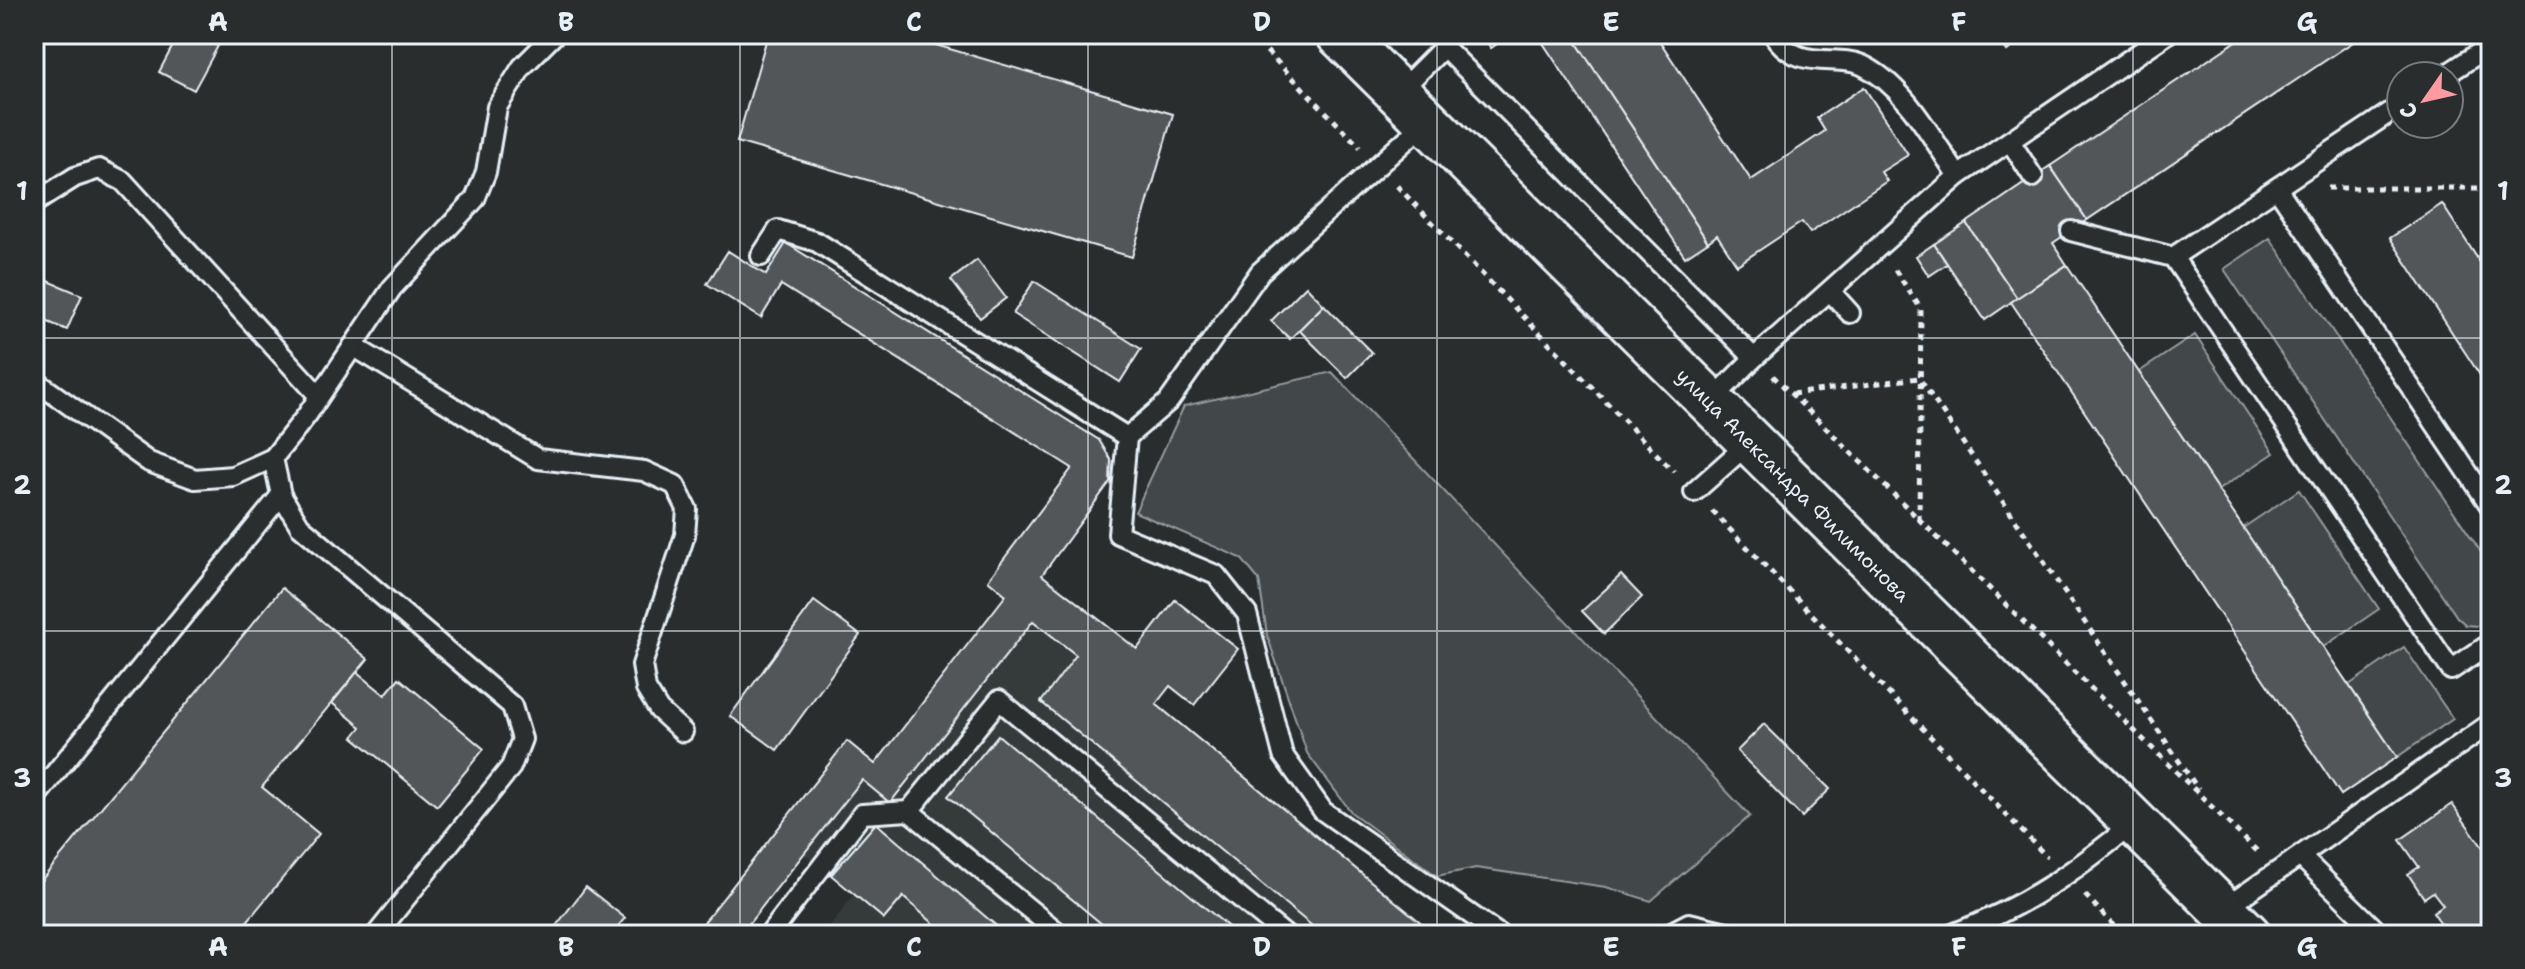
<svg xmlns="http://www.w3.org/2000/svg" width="2525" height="969" font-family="'Shantell Sans',sans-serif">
  <rect width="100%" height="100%" fill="#2a2d2e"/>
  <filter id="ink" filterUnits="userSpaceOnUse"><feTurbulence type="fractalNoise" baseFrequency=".0125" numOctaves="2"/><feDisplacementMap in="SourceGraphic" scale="16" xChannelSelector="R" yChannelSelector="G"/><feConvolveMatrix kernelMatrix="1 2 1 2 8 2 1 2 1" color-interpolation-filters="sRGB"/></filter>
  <g filter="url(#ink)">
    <!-- built -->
    <polygon fill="#363a3b" points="786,243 1099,440 1111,460 1110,482 1042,575 1136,649 1175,600 1238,649 1194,705 1170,687 1156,704 1436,935 824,935 854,894 804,854 740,935 694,935 847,741 876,763 1006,595 988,580 1072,468 782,285 761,318 707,284 728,251 766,275"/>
    <!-- green -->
    <g fill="#424648" stroke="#959ca0" stroke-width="2">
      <polygon points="2270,238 2491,567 2490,627 2466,625 2457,617 2224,269"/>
      <polygon points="2195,335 2274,453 2218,490 2139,372"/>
      <polygon points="1332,372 1750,816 1651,901 1606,887 1476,868 1437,876 1352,813 1307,753 1267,635 1259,580 1241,558 1135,512 1184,406"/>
      <polygon points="2299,490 2379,609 2323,647 2243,528"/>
      <polygon points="2404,647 2453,719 2397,757 2349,685"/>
    </g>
    <!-- building -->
    <g fill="#535759" stroke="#e8f1f8" stroke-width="2">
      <polygon points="179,34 208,34 205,39 218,46 194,90 159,72"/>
      <polygon points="768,34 898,34 1173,114 1132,257 737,142"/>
      <polygon points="1481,34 1511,34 1491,48"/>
      <polygon points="1537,34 1571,34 1708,242 1685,257"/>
      <polygon points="1571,34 1655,34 1751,180 1825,131 1817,118 1864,87 1908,155 1881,172 1887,181 1810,233 1802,222 1737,265 1717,235 1708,242"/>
      <polygon points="1996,34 2032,34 2007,51"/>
      <polygon points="2247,34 2365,34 2087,220 2050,166"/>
      <polygon points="2050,166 2087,220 2053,243 2067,265 2017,298 1966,223"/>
      <polygon points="2442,204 2491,279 2491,392 2390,238"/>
      <polygon points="1966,223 2017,298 1985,320 1934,244"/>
      <polygon points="786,243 1099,440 1111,460 1110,482 1042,575 1137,649 1175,600 1238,649 1194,705 1170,686 1156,704 1436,935 1323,935 1041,702 1076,655 1033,621 890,803 862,780 740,935 694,935 847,741 875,764 1006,595 988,580 1072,468 781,285 761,318 707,284 728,251 766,275"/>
      <polygon points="1934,244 1947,264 1929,276 1916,256"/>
      <polygon points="977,260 1006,298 980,318 951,280"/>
      <polygon points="2067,265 2397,757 2341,795 2011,302"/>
      <polygon points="34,275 82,295 67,330 34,316"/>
      <polygon points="1034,281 1141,349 1120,382 1013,314"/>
      <polygon points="1306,286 1324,305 1290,339 1271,321"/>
      <polygon points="1324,305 1372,353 1347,378 1299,330"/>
      <polygon points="1621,575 1642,597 1604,634 1582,611"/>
      <polygon points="282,588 368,659 262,787 319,834 236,935 34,935 34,889"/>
      <polygon points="814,601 860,635 777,750 730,716"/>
      <polygon points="357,672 385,695 399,678 484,749 437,806 353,737 361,727 332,703"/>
      <polygon points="1764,724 1830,789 1802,817 1737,751"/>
      <polygon points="998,735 1238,935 1115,935 948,796"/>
      <polygon points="2452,804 2484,849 2491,844 2491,935 2449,935 2433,912 2443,905 2433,892 2424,898 2408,874 2419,867 2400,840"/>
      <polygon points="876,823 1007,935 947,935 903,897 884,919 831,875"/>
      <polygon points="586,887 625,918 611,935 549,935"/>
    </g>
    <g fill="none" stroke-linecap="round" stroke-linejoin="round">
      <!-- lane casing -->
      <g stroke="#e8f1f8" stroke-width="24">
        <g id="lane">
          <polyline points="2444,76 2491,45"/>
          <polyline points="1398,93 1444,47 1754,358"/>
          <polyline points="2401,105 2173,257 2451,670 2491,643"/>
          <polyline points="2010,141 2033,177"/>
          <polyline points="1958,176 2167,34"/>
          <polyline points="2277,188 2491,507"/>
          <polyline points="34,203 75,177 99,169 123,181 319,396"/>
          <polyline points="2071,231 2173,257"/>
          <polyline points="761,256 778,230 817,242 1127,437 1169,401 1260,272 1427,121"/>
          <polyline points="1830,291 1850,313"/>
          <polyline points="353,346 538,459 644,471 675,485 687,509 685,535 642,665 646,689 659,710 683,732"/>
          <polyline points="34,380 149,462 195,479 233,476 273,458 307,415 392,288 475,199 486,172 497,107 522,67 555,34"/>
          <path d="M1710 402 1754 358 1958 176C1932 139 1905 85 1862 65 1835 53 1798 73 1773 34"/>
          <polyline points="1127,437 1118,534 1216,575 1247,614 1283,755 1323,811 1500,935"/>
          <polyline points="273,458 281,495 300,526 512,706 522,739 511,767 376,935"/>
          <polyline points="1694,492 1750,442"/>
          <polyline points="34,799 281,495"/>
          <polyline points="2300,856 2381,935"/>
          <polyline points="2222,910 2491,723"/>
          <polyline points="769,935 862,814 909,811"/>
          <polyline points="1061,935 909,811 999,700 1285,935"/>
          <polyline points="1666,935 1689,923 1739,935"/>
          <path d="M1950 935C2027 906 2071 874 2134 823"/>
        </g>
      </g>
      <!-- secondary casing -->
      <g stroke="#e8f1f8" stroke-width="50">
        <polyline id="secondary" points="1339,34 2248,935"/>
      </g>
      <!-- path -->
      <g stroke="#e8f1f8" stroke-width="5" stroke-dasharray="6 6" stroke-linecap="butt">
        <polyline points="1250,34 1360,147"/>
        <polyline points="1397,186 1674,472"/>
        <polyline points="2328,188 2491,188"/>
        <polyline points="1895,270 1921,309 1919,520"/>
        <polyline points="1773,376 2257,851"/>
        <polyline points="1792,394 1919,378 2198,789"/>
        <polyline points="1712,511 2047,857"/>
        <polyline points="2085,895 2123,935"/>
      </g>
      <!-- lane -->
      <use href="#lane" stroke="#2a2d2e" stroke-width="18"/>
      <!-- secondary -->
      <use href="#secondary" stroke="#2a2d2e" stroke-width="44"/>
    </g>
  </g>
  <!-- grid -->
  <path fill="none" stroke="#e8f1f8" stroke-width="2" stroke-opacity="0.55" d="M392 34V935M740 34V935M1088 34V935M1437 34V935M1785 34V935M2133 34V935M34 338H2491M34 631H2491"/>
  <g text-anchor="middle" stroke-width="7" stroke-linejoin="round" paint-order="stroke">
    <!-- street labels -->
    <g font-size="20" fill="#e8f1f8" stroke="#2a2d2e">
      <text transform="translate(1793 485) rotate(45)" y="7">улица Александра Филимонова</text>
    </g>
  </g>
  <!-- margin -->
  <rect width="2525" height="969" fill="none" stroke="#2a2d2e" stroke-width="88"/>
  <!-- north arrow -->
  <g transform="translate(2425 100) rotate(236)"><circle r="38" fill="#2a2d2e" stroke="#767b7f" stroke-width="2"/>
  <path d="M0-6L14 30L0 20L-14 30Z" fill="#ff9aa2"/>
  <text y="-12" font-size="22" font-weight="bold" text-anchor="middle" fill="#e8f1f8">С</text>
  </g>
  <rect x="44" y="44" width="2437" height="881" fill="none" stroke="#e8f1f8" stroke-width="3"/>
  <g font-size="26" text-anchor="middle" font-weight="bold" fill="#e8f1f8">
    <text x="218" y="31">A</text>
    <text x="566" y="31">B</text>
    <text x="914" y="31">C</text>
    <text x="1262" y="31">D</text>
    <text x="1611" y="31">E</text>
    <text x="1959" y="31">F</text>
    <text x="2307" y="31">G</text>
    <text x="22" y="200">1</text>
    <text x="2503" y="200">1</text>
    <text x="22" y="494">2</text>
    <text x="2503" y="494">2</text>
    <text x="22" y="787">3</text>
    <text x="2503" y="787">3</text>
    <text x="218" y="956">A</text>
    <text x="566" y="956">B</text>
    <text x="914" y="956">C</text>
    <text x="1262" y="956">D</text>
    <text x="1611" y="956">E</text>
    <text x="1959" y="956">F</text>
    <text x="2307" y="956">G</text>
  </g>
</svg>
